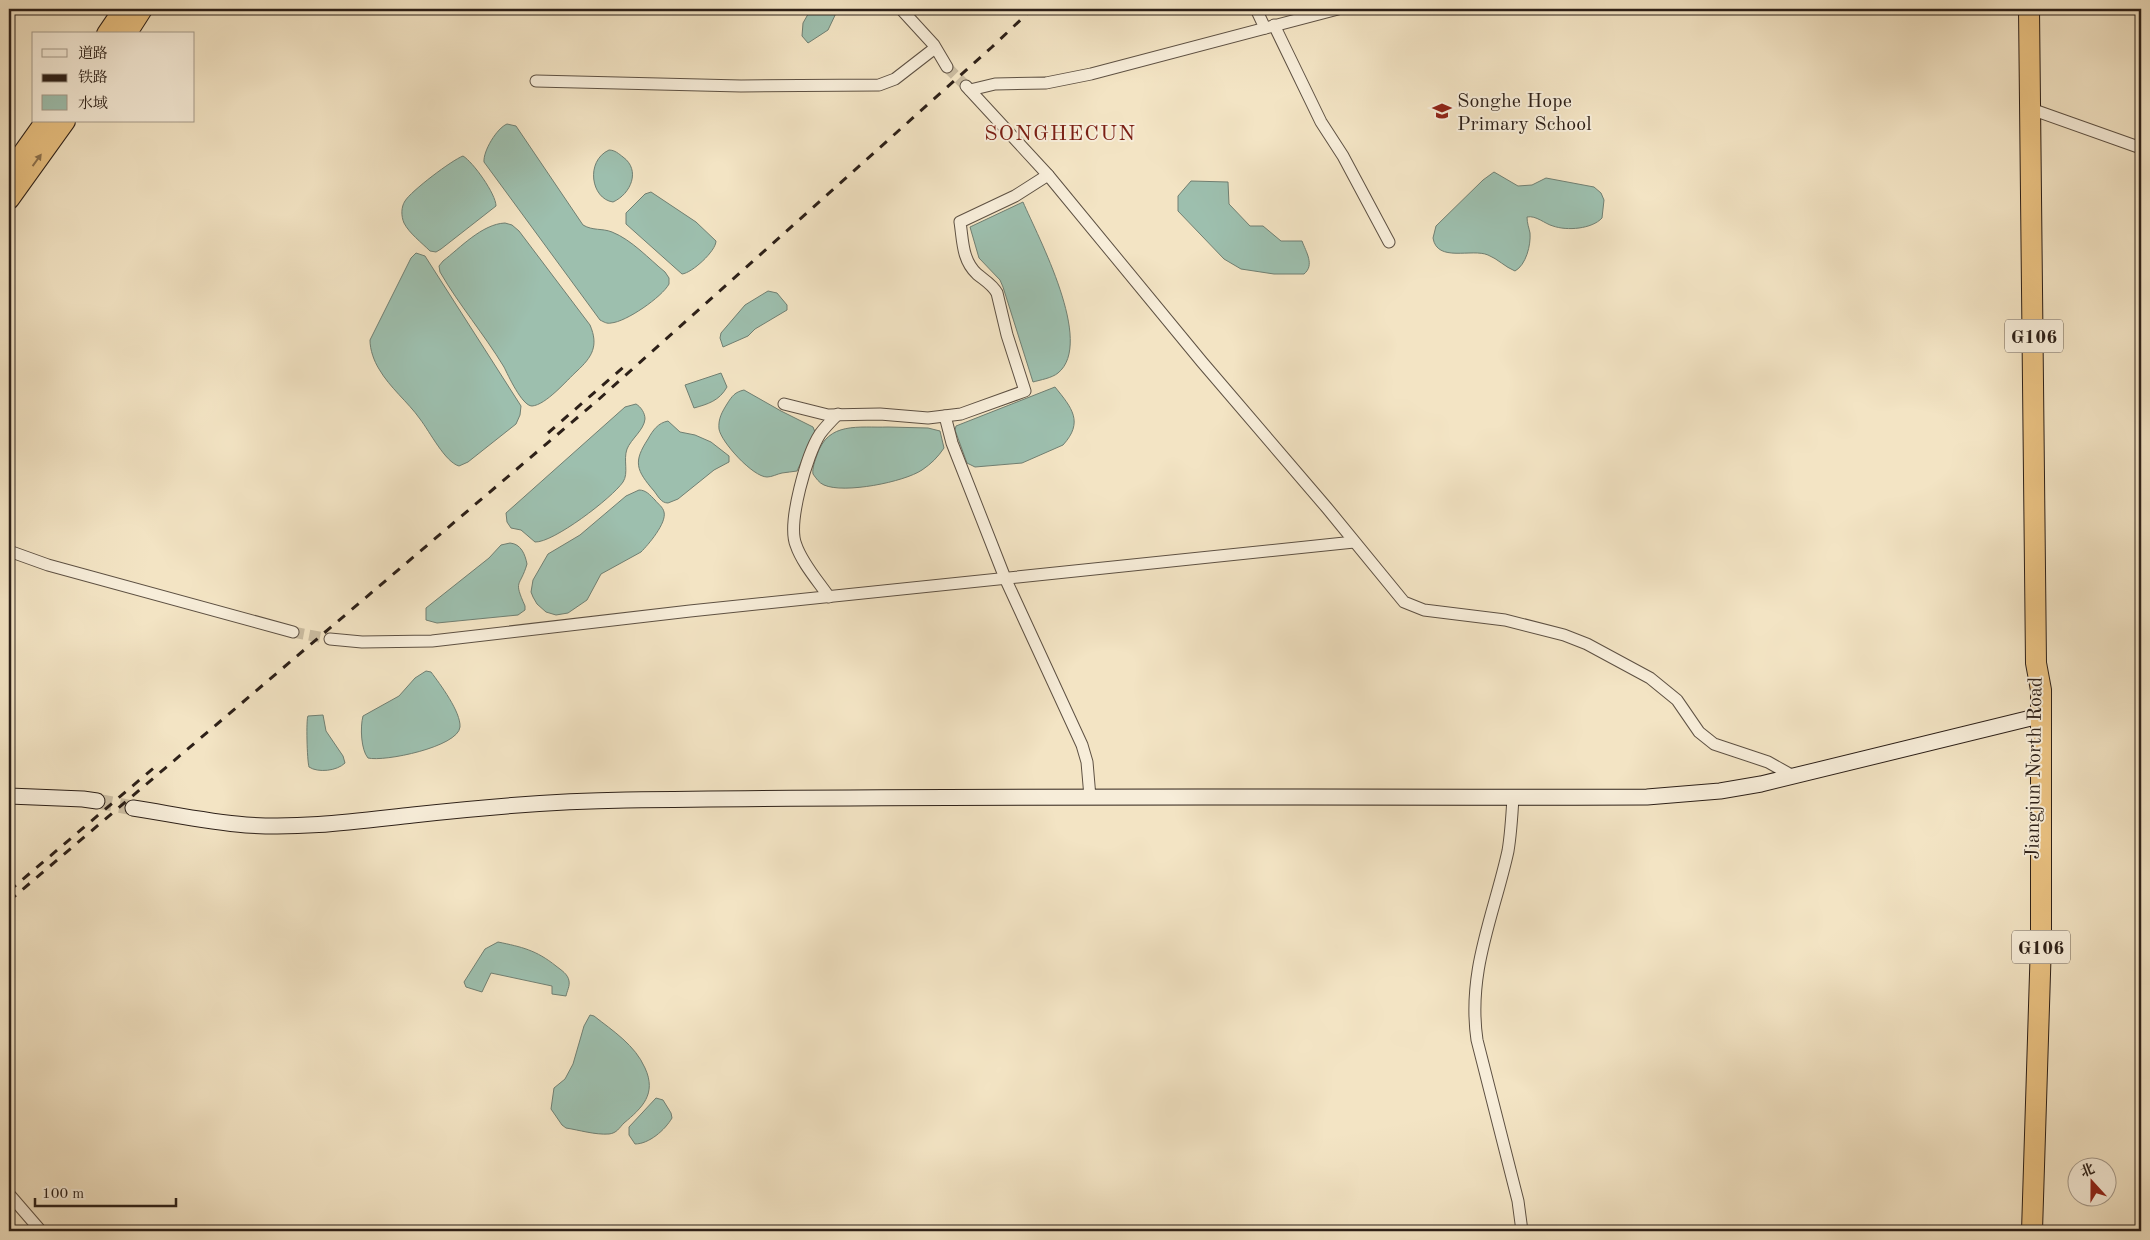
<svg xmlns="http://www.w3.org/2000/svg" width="2150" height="1240" font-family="'Old Standard TT','Noto Serif SC',serif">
  <rect width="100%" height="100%" fill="#f3e4c4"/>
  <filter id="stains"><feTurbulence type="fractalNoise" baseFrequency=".004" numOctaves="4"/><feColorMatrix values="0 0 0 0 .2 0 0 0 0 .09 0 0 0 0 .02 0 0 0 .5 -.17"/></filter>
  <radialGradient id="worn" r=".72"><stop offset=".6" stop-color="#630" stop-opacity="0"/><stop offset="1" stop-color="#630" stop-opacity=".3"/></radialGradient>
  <!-- water -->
  <g fill="#9dbfae" stroke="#707f72">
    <polygon points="811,9 838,9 828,30 808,43 802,36 803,23"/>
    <path d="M507 124 516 126 583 225C593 231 602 228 612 232 632 240 649 259 665 272L669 278V284C662 297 626 322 611 323 607 324 604 322 600 320L484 162C483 151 497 128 507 124Z"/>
    <path d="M609 150C615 150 619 154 623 157 641 170 631 194 613 202 591 199 585 161 609 150Z"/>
    <path d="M463 156C473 162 496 194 496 206L441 249 436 252 430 251C422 243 409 233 404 223 401 216 401 207 405 201 411 191 452 160 463 156Z"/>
    <path d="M1494 172 1518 186 1532 185 1546 178 1594 187 1601 193 1604 200 1602 218C1592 229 1567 231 1553 226 1545 224 1536 215 1527 217 1527 223 1529 228 1530 233 1531 245 1526 265 1515 271 1505 267 1498 259 1488 255 1472 248 1437 263 1433 238L1436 226 1483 180Z"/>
    <path d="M1191 181 1228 182 1229 204 1250 226H1263L1281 241H1302C1306 252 1315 265 1304 274H1274L1241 269 1224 259 1178 211V196Z"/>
    <path d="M651 192 696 222 716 241C716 251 692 273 682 274L626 224V213L645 194Z"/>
    <path d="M1023 202C1038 237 1095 343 1058 373 1052 378 1040 380 1033 382L1003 287 1000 280 979 258 970 227Z"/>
    <path d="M505 223 512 225 519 231 590 325C599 346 592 357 577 371 567 380 546 405 532 406 522 406 508 375 504 367 484 334 459 305 440 272L439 266 443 261C460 248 482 224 505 223Z"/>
    <path d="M416 253 425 256 521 406 520 415 516 424 468 462 459 466C445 462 430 432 420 419 408 402 390 388 379 369 374 361 370 350 370 340L411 258Z"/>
    <polygon points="768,291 777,293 787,305 787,310 755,329 748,336 723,347 720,338 721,333 745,305"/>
    <path d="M721 373 727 387C719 401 708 404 694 408L685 385Z"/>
    <path d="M1055 387C1072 408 1084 422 1063 445L1022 463 975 467 967 463 955 430 956 426Z"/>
    <path d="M744 390 781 411 813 427 815 432 797 471C792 472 787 472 782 473 777 474 772 477 767 477 753 477 721 442 719 429 718 419 722 412 727 404 732 396 735 392 744 390Z"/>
    <path d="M636 404C641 407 645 413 645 419 644 430 631 439 627 449 623 460 629 473 623 482 612 498 553 543 535 542L521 530 511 528 507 522 506 513 625 407Z"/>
    <path d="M668 421 680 432 695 435 711 442 729 456V462L714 470 678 499 668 503C661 503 658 496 654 491 636 470 633 462 648 439 653 430 658 423 668 421Z"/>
    <path d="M888 427 928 428 940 431 944 448C938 457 931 464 922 470 904 482 844 494 824 485 819 483 816 478 813 474 812 468 815 461 817 455 828 421 859 428 888 427Z"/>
    <path d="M639 490C646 490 650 495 655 500 658 504 663 507 664 512 667 523 648 545 641 552L601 574 587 600 568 613 556 615 546 612 537 604 533 597 531 592 533 580 548 554 580 535 626 496Z"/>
    <path d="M510 543C521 544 525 554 527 564 520 588 513 579 525 606V610L518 615 437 623 426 620V608L489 558 501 545Z"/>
    <path d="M426 671 431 672C440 684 461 712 460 727 458 747 384 762 368 758 361 750 360 727 363 716L399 696 415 678Z"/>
    <path d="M323 715 326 731 343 756 345 763C337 771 318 773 309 767 307 760 306 719 308 716Z"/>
    <path d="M498 942C522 947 536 950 556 966 561 970 568 974 569 981 570 986 567 991 566 996L552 994V986L491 973 482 992 466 987 464 982 485 949Z"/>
    <path d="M590 1015 594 1016C613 1031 635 1045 645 1068 657 1094 642 1108 624 1123 619 1128 617 1133 609 1134 595 1135 579 1130 566 1128L562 1125 551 1109 554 1088 565 1079 573 1064 584 1026Z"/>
    <path d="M656 1098 663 1100 671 1113 672 1118C665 1130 649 1144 635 1144L629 1135V1127Z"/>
  </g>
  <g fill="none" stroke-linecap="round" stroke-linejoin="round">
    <!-- street-tunnel -->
    <g stroke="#cbbda2" stroke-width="11" stroke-dasharray="11 5.5" stroke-linecap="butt">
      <polyline points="947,67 966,86"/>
      <polyline points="293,632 330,639"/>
    </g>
    <!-- secondary-tunnel -->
    <polyline stroke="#cbbda2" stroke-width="15" stroke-dasharray="15 8" stroke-linecap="butt" points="97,801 133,808"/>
    <!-- street casing -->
    <g stroke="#5e5143" stroke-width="13">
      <g id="street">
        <polyline points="901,9 934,45 947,67"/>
        <polyline points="1256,9 1265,28"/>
        <polyline points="1274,25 1321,122 1343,156 1389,242"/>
        <polyline points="536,81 741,86 879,85 895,79 935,48"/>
        <polyline points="966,86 1048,175 1202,362 1327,508 1404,602 1424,610 1505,620 1564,635 1587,644 1650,678 1677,700 1699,732 1714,744 1768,762 1793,776"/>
        <polyline points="970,90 995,84 1046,83 1091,74 1338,9"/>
        <polyline points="2031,109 2141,148"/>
        <path d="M784 404 828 415 880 414 928 418 961 414 1025 391 1007 335 997 293C992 284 984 280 977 274 962 260 963 241 960 222L1015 196 1048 175"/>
        <polyline points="945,416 952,443 1005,578 1082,745 1087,762 1090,797"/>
        <polyline points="9,551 48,565 293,632"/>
        <path d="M829 597C818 581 802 563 796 545 787 523 807 454 820 434 825 427 832 420 838 414"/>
        <polyline points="330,639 362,642 432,641 690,611 1354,542"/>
        <path d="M1513 797C1512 815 1511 833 1508 851 1494 915 1467 971 1477 1040L1518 1201 1522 1231"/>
        <polyline points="9,1194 41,1231"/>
      </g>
    </g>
    <!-- secondary casing -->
    <g stroke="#2d2018" stroke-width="17">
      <g id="secondary">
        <polyline points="9,796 83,799 97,801"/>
        <path d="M133 808C171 814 208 822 246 825 302 829 358 821 413 815 484 807 555 801 626 800 966 795 1307 798 1647 797L1720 791 1761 784 2031 718"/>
      </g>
    </g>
    <!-- highway casing -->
    <g stroke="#2d2018" stroke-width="22">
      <g id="highway">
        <polyline points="2029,9 2036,663 2041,690 2041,942 2032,1231"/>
        <polyline points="107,34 124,9"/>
        <polyline points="126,34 142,9"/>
        <polyline points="9,173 46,121"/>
        <polyline points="9,199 65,121"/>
      </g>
    </g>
    <!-- street -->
    <use href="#street" stroke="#f7edd9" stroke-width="11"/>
    <!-- secondary -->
    <use href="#secondary" stroke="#f7edd9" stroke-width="15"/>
    <!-- highway -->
    <use href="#highway" stroke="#eac282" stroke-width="20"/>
    <!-- rail -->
    <g stroke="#2d2018" stroke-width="3" stroke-dasharray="9 9" stroke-linecap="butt">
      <polyline points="548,433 627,364"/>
      <polyline points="9,891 156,766"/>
      <polyline points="9,901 598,400 992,47 1032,9"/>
    </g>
  </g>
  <!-- one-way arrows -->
  <defs><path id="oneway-solid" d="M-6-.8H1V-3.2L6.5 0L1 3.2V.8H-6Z" transform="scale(1.25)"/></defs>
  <use fill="#8c714d" href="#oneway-solid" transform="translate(37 160) rotate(-54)"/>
  <!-- icons -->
  <defs>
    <g id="school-bare" transform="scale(1.5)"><path d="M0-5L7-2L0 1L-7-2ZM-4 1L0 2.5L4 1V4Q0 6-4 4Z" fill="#8f2418" stroke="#f7edd9" stroke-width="2.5" paint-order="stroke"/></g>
  </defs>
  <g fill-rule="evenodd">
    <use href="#school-bare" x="1442" y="111"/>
  </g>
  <g text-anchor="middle" stroke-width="4" stroke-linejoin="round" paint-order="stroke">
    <!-- shield labels -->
    <g fill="#f7edd9" stroke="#6a5e52" stroke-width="1">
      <rect x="2005" y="319.5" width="58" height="33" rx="4"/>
      <rect x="2012" y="930.5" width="58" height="33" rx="4"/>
    </g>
    <g font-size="19" font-weight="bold" fill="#2d2018">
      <text x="2034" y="343">G106</text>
      <text x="2041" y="954">G106</text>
    </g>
    <!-- poi labels -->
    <g font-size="20" fill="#2d2018" stroke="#f7edd9" text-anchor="start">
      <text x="1457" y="107">Songhe Hope<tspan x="1457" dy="23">Primary School</tspan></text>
    </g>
    <!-- street labels -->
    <g font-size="20" fill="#2d2018" stroke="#f7edd9">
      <text transform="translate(2033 768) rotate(-89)" y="7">Jiangjun North Road</text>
    </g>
    <!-- quarter labels -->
    <g font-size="22" letter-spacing="1" fill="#7a1f14" stroke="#f7edd9">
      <text x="1060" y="140">SONGHECUN</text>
    </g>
  </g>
  <!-- margin -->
  <rect width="2150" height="1240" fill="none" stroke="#f3e4c4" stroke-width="30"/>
  <rect x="10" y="10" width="2130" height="1220" fill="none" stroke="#2d2018" stroke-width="2.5"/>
  <rect x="15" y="15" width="2120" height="1210" fill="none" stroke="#2d2018"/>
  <!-- legend -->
  <rect x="32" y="32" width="162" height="90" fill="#f7edd9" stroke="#a69b8c"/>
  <rect x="42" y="49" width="25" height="8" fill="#f7edd9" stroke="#a69b8c"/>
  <text x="78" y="58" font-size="15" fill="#2d2018">道路</text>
  <rect x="42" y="74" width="25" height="8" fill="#2d2018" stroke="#a69b8c"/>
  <text x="78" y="82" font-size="15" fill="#2d2018">铁路</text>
  <rect x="42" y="95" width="25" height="15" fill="#9dbfae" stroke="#a69b8c"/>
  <text x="78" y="108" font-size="15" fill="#2d2018">水域</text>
  <!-- north arrow -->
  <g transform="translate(2092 1182) rotate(339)"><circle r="24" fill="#f7edd9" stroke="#a69b8c"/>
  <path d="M0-4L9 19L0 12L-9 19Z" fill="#8f2418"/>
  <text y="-8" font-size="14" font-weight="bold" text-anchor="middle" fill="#2d2018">北</text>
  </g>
  <!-- scale -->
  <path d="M35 1198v8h141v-8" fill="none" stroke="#2d2018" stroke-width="2.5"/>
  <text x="42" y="1198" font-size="15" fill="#2d2018" stroke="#f7edd9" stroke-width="4" paint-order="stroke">100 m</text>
  <rect width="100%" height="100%" filter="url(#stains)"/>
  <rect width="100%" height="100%" fill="url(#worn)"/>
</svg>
